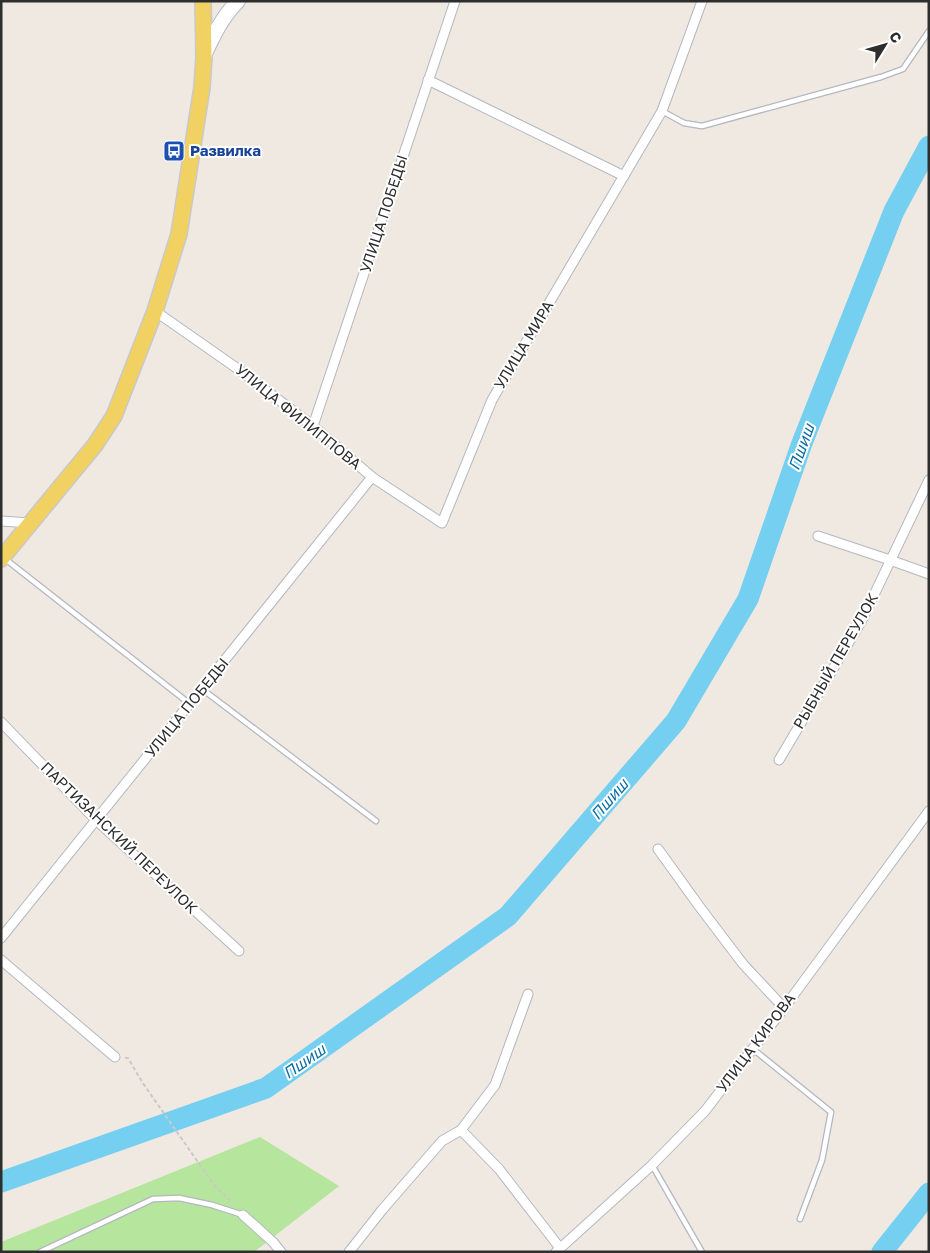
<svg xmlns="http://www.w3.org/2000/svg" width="930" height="1253" font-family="'Golos Text',sans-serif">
  <rect width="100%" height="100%" fill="#efe9e1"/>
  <!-- green -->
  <polygon fill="#b6e59e" points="260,1137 339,1186 254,1252 1,1252 1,1242"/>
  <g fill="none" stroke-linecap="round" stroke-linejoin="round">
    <!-- river -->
    <g stroke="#75cff0" stroke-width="21">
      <polyline points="1,1182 266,1088 508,916 676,721 748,599 802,443 894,211 929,146"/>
      <polyline points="882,1252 929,1193"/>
    </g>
    <!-- service casing -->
    <g stroke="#b4b7c1" stroke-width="7">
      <g id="service">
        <polyline points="662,111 684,123 702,126 881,77 903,69 929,31"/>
        <polyline points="4,558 190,704"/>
        <polyline points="202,689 376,821"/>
        <polyline points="753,1049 831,1112 822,1160 800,1219"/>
        <polyline points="652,1165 702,1252"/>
        <polyline points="40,1252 153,1199 179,1198 212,1205 243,1215"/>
      </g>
    </g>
    <!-- minor casing -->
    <g stroke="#b4b7c1" stroke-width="11">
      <g id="minor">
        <polyline points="428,80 624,176"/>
        <polyline points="155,311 238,369 313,426 372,477 442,523 492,400 662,111 702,1"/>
        <polyline points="313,426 455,1"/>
        <polyline points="1,521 31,523"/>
        <polyline points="818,536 890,560 929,574"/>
        <polyline points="1,722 96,820 239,951"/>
        <polyline points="779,760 862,620 929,480"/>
        <polyline points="658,849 699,906 743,964 784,1008"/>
        <polyline points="1,938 372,477"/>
        <polyline points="1,960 115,1057"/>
        <polyline points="461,1130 499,1169 560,1248"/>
        <polyline points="243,1215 273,1242 281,1252"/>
        <polyline points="349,1252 382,1210 442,1141 461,1130 495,1085 528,994"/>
        <polyline points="556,1252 652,1165 705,1111 784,1008 929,811"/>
      </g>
    </g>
    <!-- secondary casing -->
    <g stroke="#b4b7c1" stroke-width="16">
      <path id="secondary" d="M204 56C213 36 222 17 238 1"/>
    </g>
    <!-- primary casing -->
    <g stroke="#c9c9c9" stroke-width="18">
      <polyline id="primary" points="1,559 95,445 114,416 155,311 179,234 197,119 202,87 204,57 203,1"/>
    </g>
    <!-- path -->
    <polyline stroke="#c9c9c9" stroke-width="2" stroke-dasharray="4 2.5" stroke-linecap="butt" points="125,1058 128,1058 142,1082 214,1185 233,1203"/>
    <!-- service -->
    <use href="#service" stroke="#fff" stroke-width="4.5"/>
    <!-- minor -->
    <use href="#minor" stroke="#fff" stroke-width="9"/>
    <!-- secondary -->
    <use href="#secondary" stroke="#fff" stroke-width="14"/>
    <!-- primary -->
    <use href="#primary" stroke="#f2d163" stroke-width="15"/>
  </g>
  <!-- icons -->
  <defs>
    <g id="bus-square" transform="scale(1.125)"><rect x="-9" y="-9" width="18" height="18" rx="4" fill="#1a4fb4" stroke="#fff"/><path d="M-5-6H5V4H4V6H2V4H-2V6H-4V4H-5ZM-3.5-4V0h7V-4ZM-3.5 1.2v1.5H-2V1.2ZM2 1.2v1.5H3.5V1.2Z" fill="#fff"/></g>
  </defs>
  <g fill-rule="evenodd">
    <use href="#bus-square" x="174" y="151"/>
  </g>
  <g text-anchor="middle" stroke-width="4" stroke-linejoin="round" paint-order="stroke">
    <!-- transit labels -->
    <g font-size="15" font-weight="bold" fill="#164399" stroke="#fff" text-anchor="start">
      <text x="190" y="156">Развилка</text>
    </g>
    <!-- street labels -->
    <g font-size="15" fill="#2e2e2e" stroke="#fff">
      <text transform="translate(384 214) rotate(-72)" y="5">УЛИЦА ПОБЕДЫ</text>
      <text transform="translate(524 345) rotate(-59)" y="5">УЛИЦА МИРА</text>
      <text transform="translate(298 417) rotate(39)" y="5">УЛИЦА ФИЛИППОВА</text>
      <text transform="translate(836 661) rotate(-60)" y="5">РЫБНЫЙ ПЕРЕУЛОК</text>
      <text transform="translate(187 708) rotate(-51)" y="5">УЛИЦА ПОБЕДЫ</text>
      <text transform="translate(119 838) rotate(44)" y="5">ПАРТИЗАНСКИЙ ПЕРЕУЛОК</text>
      <text transform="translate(756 1043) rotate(-53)" y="5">УЛИЦА КИРОВА</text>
    </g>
    <!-- water labels -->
    <g font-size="16" font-style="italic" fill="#0d6fa3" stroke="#fff">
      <text transform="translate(801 447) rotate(-70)" y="6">Пшиш</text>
      <text transform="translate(609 799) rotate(-49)" y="6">Пшиш</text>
      <text transform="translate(304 1061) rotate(-35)" y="6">Пшиш</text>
    </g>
  </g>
  <!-- border -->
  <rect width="930" height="1253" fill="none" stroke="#2e2e2e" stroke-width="5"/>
  <!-- north arrow -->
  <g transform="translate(885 45) rotate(53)" stroke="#ffffff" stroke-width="4" paint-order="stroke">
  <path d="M0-4L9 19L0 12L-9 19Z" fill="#2e2e2e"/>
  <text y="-8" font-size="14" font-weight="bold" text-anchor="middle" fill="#2e2e2e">С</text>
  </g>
</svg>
